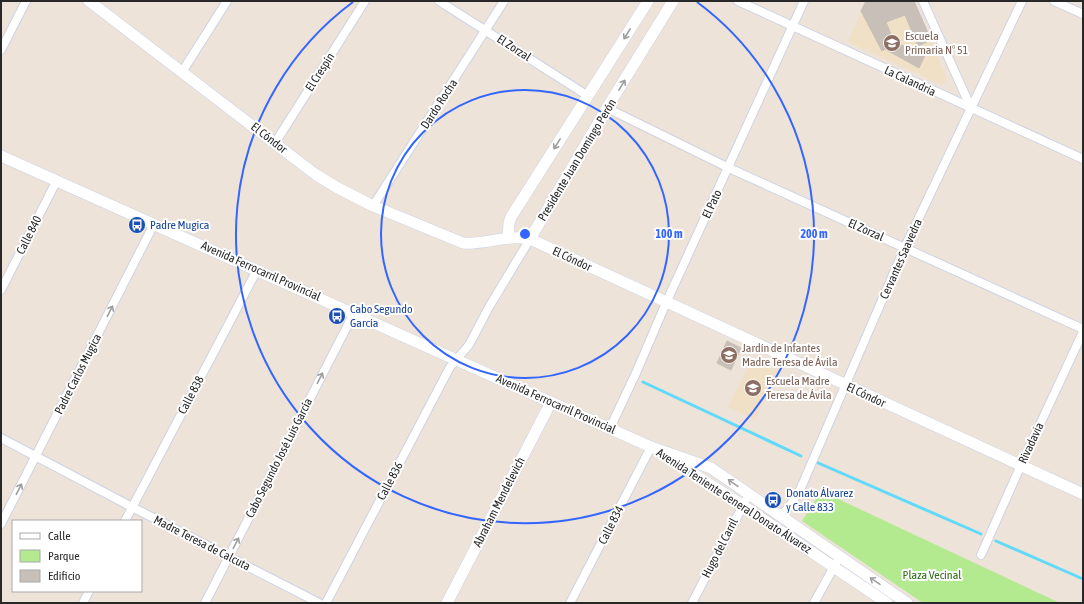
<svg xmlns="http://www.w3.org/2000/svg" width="1084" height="604" font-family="'Asap Condensed',sans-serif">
  <rect width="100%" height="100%" fill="#ede3d8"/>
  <!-- education -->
  <g fill="#f0e0c5">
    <polygon points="866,1 914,1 947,80 942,85 848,42"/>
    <polygon points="752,359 778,370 755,420 728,407"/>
  </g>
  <!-- green -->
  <polygon fill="#b3e98f" points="821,491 1060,603 923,603 802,521"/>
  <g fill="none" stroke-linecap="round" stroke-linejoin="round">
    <!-- stream -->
    <g stroke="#60dafa" stroke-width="3">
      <polyline points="643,382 801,456"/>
      <polyline points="816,462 981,534"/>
      <polyline points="996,541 1083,579"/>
    </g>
  </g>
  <!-- building -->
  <g fill="#c8c0b8" stroke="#c8bfb2">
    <polygon points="866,1 914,1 931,40 918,46 905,15 886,22 894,42 925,55 919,68 885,49 882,51 861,11"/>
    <polygon points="727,341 741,348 731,370 717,363"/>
  </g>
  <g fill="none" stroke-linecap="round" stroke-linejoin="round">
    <!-- street casing -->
    <g stroke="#cdd3e3" stroke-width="10">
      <g id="street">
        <polyline points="439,1 588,96"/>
        <polyline points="738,1 1083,159"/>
        <polyline points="923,1 971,108"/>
        <polyline points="1054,1 1083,14"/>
        <polyline points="1,50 26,1"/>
        <polyline points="182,72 227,1"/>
        <polyline points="607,108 729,168 1083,329"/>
        <polyline points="275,143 365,1"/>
        <polyline points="373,206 504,1"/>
        <polyline points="1,290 57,180"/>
        <polyline points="610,428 636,373 666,303 804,1"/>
        <polyline points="1,438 132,507 319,603"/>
        <polyline points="780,516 789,507 800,490 905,247 1022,1"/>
        <polyline points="125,521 257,270"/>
        <polyline points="1,524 154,224"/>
        <polyline points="981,555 1021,465 1083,332"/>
        <polyline points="83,603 89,591"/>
        <polyline points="205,603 354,313"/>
        <polyline points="326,603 450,367 469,345 489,307 530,239"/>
        <polyline points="570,603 651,447"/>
        <polyline points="692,603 749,494"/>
        <polyline points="814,603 836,563"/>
      </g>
    </g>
    <!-- secondary casing -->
    <g stroke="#cdd3e3" stroke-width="12">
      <g id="secondary">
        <path d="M89 1 315 174 336 187 373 206 463 243C486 245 508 234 530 239L1083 494"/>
        <polyline points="1,156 651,447 711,468 907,603"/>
        <polyline points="508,238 509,223 511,217 648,1"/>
        <polyline points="530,239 607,108 673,1"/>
        <polyline points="667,457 742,505 887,603"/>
        <polyline points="447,603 551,402"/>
      </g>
    </g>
    <!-- street -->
    <use href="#street" stroke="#fff" stroke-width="8"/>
    <!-- secondary -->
    <use href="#secondary" stroke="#fff" stroke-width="11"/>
  </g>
  <!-- one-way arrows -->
  <defs><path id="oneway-shaft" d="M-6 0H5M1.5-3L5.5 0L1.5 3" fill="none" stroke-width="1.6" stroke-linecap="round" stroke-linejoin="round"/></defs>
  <g stroke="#9e9e9e">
    <use href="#oneway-shaft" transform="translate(627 34) rotate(122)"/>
    <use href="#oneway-shaft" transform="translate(622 85) rotate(-58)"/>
    <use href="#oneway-shaft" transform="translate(557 144) rotate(122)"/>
    <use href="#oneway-shaft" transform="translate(110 311) rotate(-63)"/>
    <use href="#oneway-shaft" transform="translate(320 378) rotate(-63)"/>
    <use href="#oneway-shaft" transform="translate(733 483) rotate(-145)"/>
    <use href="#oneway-shaft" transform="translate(19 489) rotate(-63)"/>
    <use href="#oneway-shaft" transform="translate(236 543) rotate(-63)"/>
    <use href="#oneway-shaft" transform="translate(875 581) rotate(-146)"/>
  </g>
  <!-- distance rings -->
  <g fill="none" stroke="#3365ff" stroke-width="2">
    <circle cx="525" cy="234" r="144"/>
    <path d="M697 2A289 289 0 1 1 353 2"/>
  </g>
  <!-- icons -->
  <defs>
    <g id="school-disc" transform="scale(0.9)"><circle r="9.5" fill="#8d6e63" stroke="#fff"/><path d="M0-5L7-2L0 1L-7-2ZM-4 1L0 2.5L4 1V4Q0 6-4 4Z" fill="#fff"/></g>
    <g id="bus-disc" transform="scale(0.9)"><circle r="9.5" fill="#1a4fb4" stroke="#fff"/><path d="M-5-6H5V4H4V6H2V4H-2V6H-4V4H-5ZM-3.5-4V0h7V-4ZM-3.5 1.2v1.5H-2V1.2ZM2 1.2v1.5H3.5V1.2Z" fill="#fff"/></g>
  </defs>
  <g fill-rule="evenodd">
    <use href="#school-disc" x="892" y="43"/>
    <use href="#bus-disc" x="137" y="225"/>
    <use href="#bus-disc" x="337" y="316"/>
    <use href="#school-disc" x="729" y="355"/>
    <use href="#school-disc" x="753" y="388"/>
    <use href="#bus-disc" x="773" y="500"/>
  </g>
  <g text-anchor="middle" stroke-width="4" stroke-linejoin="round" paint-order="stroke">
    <!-- education labels -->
    <g font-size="12" fill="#785e54" stroke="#fff" text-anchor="start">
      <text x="905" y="40">Escuela<tspan x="905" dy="14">Primaria Nº 51</tspan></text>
      <text x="742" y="352">Jardín de Infantes<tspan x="742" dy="14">Madre Teresa de Ávila</tspan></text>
      <text x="766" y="385">Escuela Madre<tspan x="766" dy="14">Teresa de Ávila</tspan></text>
    </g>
    <!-- street labels -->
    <g font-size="12" fill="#282828" stroke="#fff">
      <text transform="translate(514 48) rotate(33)" y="4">El Zorzal</text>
      <text transform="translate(320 72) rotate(-57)" y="4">El Crespín</text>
      <text transform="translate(910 81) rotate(25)" y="4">La Calandria</text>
      <text transform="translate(439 104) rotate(-57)" y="4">Dardo Rocha</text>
      <text transform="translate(269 138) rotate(38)" y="4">El Cóndor</text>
      <text transform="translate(577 160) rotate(-59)" y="4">Presidente Juan Domingo Perón</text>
      <text transform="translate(712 204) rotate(-65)" y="4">El Pato</text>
      <text transform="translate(866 230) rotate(24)" y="4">El Zorzal</text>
      <text transform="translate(29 235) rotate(-63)" y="4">Calle 840</text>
      <text transform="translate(572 259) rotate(25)" y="4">El Cóndor</text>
      <text transform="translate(901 259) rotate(-66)" y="4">Cervantes Saavedra</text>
      <text transform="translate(261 271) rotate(24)" y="4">Avenida Ferrocarril Provincial</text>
      <text transform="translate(78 374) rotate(-63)" y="4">Padre Carlos Mugica</text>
      <text transform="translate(191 395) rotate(-62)" y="4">Calle 838</text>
      <text transform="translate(866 395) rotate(25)" y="4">El Cóndor</text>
      <text transform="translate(556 404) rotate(24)" y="4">Avenida Ferrocarril Provincial</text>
      <text transform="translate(1031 443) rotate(-65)" y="4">Rivadavia</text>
      <text transform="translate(279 458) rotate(-63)" y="4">Cabo Segundo José Luis García</text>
      <text transform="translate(390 481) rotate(-62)" y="4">Calle 836</text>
      <text transform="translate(734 501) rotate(33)" y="4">Avenida Teniente General Donato Álvarez</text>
      <text transform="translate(499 502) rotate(-63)" y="4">Abraham Mendelevich</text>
      <text transform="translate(611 525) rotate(-63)" y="4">Calle 834</text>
      <text transform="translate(202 543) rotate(27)" y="4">Madre Teresa de Calcuta</text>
      <text transform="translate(720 548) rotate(-63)" y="4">Hugo del Carril</text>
    </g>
    <!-- transit labels -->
    <g font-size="12" fill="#164399" stroke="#fff" text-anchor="start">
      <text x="150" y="229">Padre Mugica</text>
      <text x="350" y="313">Cabo Segundo<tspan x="350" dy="14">García</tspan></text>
      <text x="786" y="497">Donato Álvarez<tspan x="786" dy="14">y Calle 833</tspan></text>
    </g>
    <!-- park labels -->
    <g font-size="12" fill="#2a6c12" stroke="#fff">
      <text x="932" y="579">Plaza Vecinal</text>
    </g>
  </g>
  <circle cx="525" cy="234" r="6" fill="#3365ff" stroke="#fff" stroke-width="2"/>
  <g font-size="12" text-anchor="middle" font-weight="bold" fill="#3365ff" stroke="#fff" stroke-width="4" stroke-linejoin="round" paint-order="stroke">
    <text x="669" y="238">100 m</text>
    <text x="814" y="238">200 m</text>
  </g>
  <!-- border -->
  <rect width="1084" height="604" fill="none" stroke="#282828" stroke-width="4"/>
  <!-- legend -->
  <rect x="12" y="520" width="130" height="72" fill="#ffffff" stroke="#a9a9a9"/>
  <rect x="20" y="533" width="20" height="6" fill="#ffffff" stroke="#a9a9a9"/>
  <text x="48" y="540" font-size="12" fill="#282828">Calle</text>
  <rect x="20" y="550" width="20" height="12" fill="#b3e98f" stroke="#a9a9a9"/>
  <text x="48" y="560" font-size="12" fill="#282828">Parque</text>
  <rect x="20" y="570" width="20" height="12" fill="#c8c0b8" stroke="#a9a9a9"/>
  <text x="48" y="580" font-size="12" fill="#282828">Edificio</text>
</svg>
